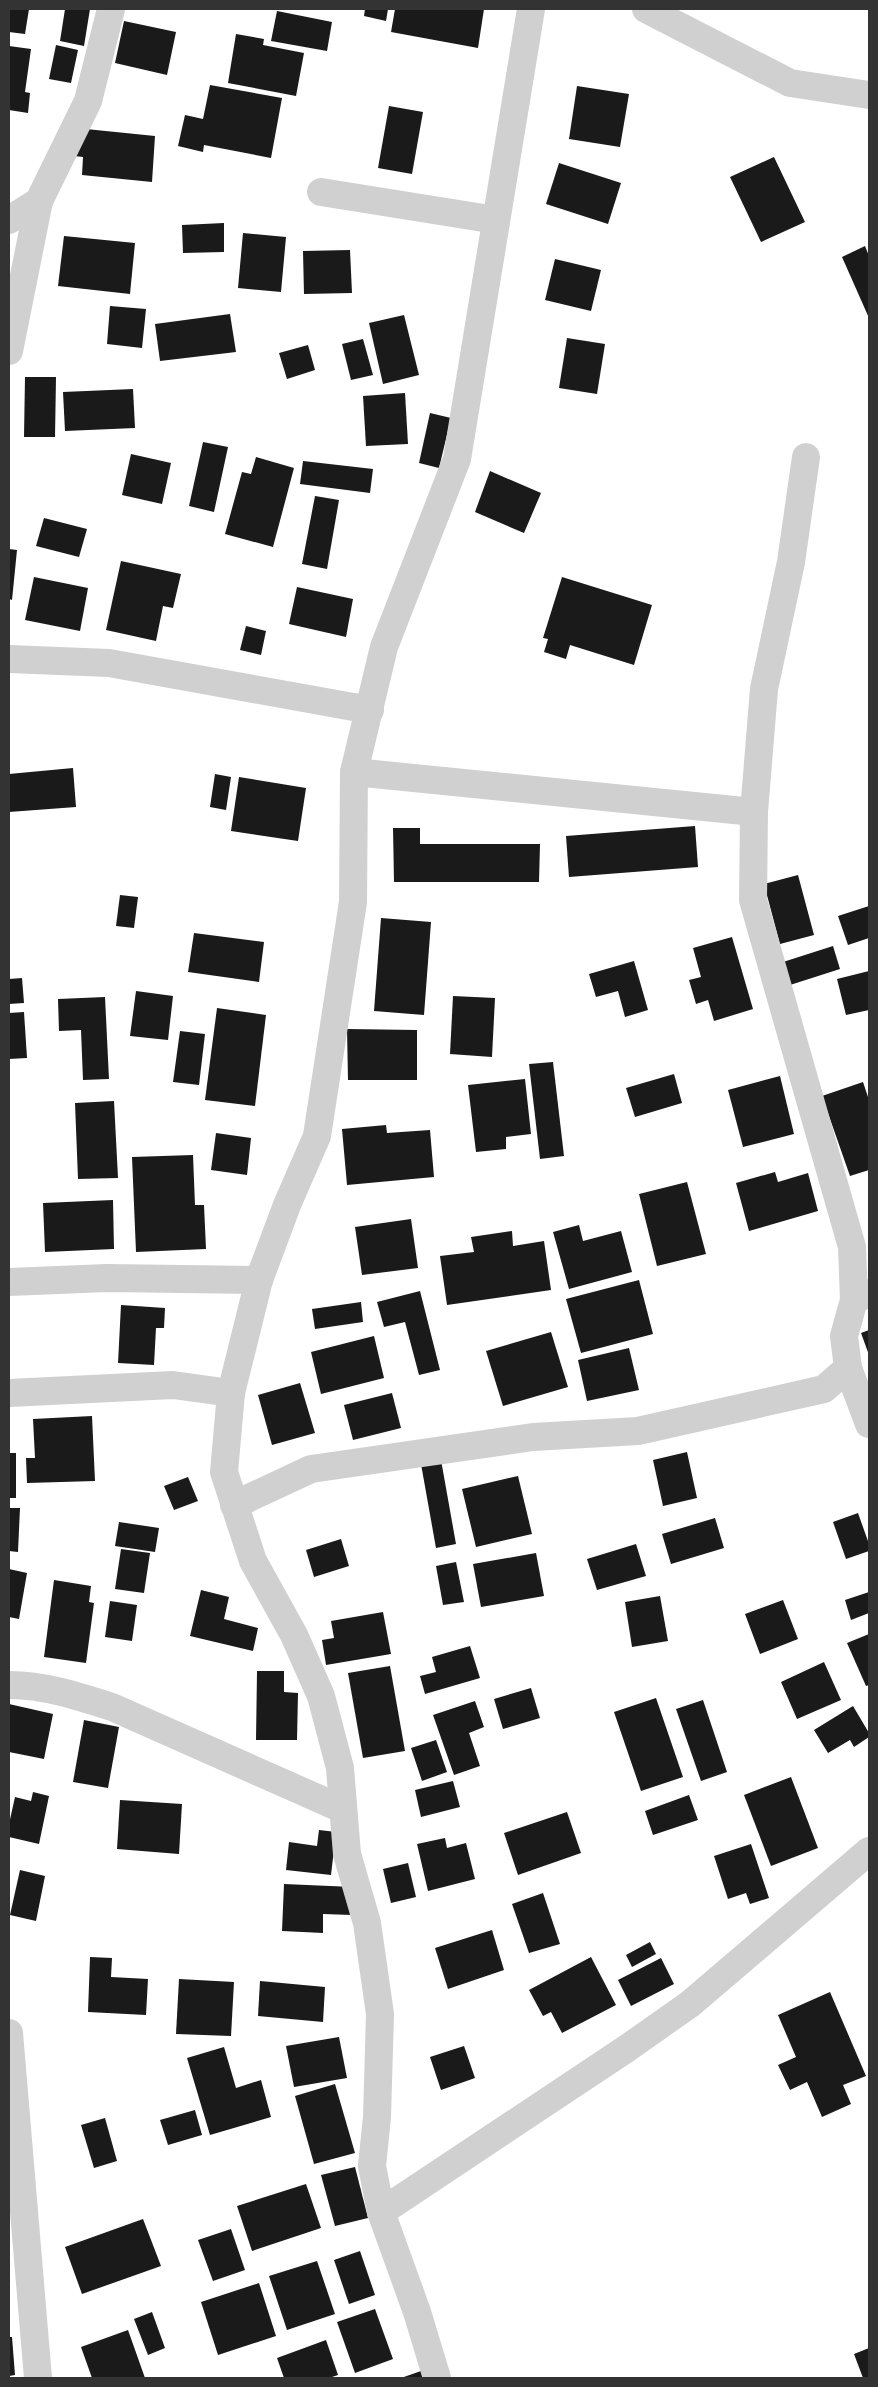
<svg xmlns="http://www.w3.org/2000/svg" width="878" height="2387" font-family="'Sofia Sans Condensed',sans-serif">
  <rect width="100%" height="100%" fill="#fff"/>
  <!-- building -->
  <g fill="#1a1a1a">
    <polygon points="9,9 29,9 25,34 9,32"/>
    <polygon points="65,9 90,9 84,46 60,41"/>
    <polygon points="365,9 388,9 386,21 364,16"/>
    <polygon points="395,9 484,9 478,48 391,32"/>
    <polygon points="277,11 332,22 327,51 271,41"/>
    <polygon points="124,21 176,32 167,75 115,63"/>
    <polygon points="236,34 264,39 263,45 304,53 296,96 228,83"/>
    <polygon points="56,45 78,50 71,83 49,79"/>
    <polygon points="9,46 31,49 25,92 30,93 28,113 9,110"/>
    <polygon points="210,85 282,98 271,158 204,145 203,152 178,146 185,115 203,119"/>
    <polygon points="577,86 629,94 620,147 569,139"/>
    <polygon points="389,106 423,112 412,174 378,168"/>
    <polygon points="76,128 155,136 152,182 82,175 83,157 74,156"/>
    <polygon points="774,157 805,222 761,242 730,177"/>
    <polygon points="559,163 621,183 608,224 546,204"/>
    <polygon points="224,223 224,252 183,253 182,225"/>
    <polygon points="243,233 286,237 281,292 238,288"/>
    <polygon points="64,236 135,243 130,294 58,286"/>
    <polygon points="865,246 869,256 869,318 842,257"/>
    <polygon points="350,250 352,293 304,294 303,251"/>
    <polygon points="555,259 601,270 591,311 545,300"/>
    <polygon points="110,306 146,309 142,348 107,344"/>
    <polygon points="230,314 236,352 160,361 155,324"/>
    <polygon points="404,315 419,375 383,384 369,323"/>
    <polygon points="567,338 605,344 597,394 559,388"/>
    <polygon points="363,339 373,375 351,380 342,344"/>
    <polygon points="308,345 315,370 287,379 279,353"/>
    <polygon points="25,377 56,377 55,437 24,437"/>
    <polygon points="133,389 135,428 65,431 63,392"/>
    <polygon points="405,393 408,444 366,446 363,396"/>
    <polygon points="430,413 451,418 439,468 419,463"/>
    <polygon points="203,442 228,447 214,512 189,506"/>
    <polygon points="131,454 171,463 162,504 122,495"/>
    <polygon points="256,457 294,468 273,547 225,534 242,472 251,474"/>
    <polygon points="303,461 373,469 370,493 300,484"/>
    <polygon points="490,471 541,493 524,533 475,512"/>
    <polygon points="315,496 339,500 327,569 302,564"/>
    <polygon points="44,518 87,529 79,557 36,546"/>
    <polygon points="9,549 17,550 12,600 9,599"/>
    <polygon points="121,561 181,574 173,608 163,606 156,641 106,630"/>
    <polygon points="34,577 88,588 80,631 25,620"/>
    <polygon points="562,577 652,605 634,665 570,645 566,659 544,652 548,639 543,638"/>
    <polygon points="297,587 353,599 346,637 289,624"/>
    <polygon points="246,626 266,631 261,655 240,650"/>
    <polygon points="73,768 76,807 9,812 9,774"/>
    <polygon points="215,774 231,777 226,810 210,807"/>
    <polygon points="239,777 306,788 298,841 231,831"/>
    <polygon points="695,826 698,867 569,877 566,836"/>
    <polygon points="393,828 420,828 420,844 540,844 539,882 394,882"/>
    <polygon points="798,875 814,935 780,944 764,884"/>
    <polygon points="120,895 138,897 134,928 116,926"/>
    <polygon points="869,906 869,938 848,945 838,916"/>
    <polygon points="381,918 431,922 424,1015 374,1011"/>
    <polygon points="194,933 264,942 259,982 188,972"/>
    <polygon points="732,937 753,1009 714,1021 708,1000 696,1004 689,980 701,977 693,948"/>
    <polygon points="833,946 840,969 790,985 783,962"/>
    <polygon points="634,961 648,1010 625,1017 618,991 596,997 589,974"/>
    <polygon points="869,971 869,1010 846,1015 837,979"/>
    <polygon points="22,978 24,1003 9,1004 9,979"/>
    <polygon points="136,991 173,996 168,1040 130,1036"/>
    <polygon points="453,996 495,998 492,1057 450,1054"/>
    <polygon points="105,997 109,1079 83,1080 81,1030 59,1031 58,999"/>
    <polygon points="217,1008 266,1015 255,1106 205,1100"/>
    <polygon points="24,1012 27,1058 9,1059 9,1013"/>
    <polygon points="347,1029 417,1030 417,1080 348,1080"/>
    <polygon points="180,1031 205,1034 199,1085 173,1082"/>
    <polygon points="553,1062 564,1156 540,1159 529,1064"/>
    <polygon points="674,1074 682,1103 635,1117 626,1088"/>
    <polygon points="780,1076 794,1134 743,1147 728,1090"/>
    <polygon points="525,1079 531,1134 506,1137 506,1149 476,1152 468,1085"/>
    <polygon points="863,1082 869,1100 869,1170 850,1176 822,1096"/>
    <polygon points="114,1101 118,1178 78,1179 75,1103"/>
    <polygon points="386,1125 387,1133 430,1130 434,1177 347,1185 342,1129"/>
    <polygon points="216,1133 251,1138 247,1175 211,1170"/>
    <polygon points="193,1155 195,1205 204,1205 206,1249 136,1252 132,1157"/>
    <polygon points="775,1172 778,1182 808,1173 818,1211 749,1231 736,1183"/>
    <polygon points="687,1182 706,1254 657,1266 639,1194"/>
    <polygon points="113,1200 114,1249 45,1252 43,1203"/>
    <polygon points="411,1219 418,1268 362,1275 355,1227"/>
    <polygon points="579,1225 583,1241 621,1231 632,1272 569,1289 553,1232"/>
    <polygon points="512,1231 513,1246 544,1241 551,1290 447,1305 440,1256 474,1252 471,1237"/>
    <polygon points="639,1280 653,1334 581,1353 566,1299"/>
    <polygon points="420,1291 440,1370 419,1375 405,1322 384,1327 377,1302"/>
    <polygon points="361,1302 363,1322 315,1329 312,1309"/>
    <polygon points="121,1305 165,1308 164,1328 156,1328 154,1365 118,1363"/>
    <polygon points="869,1330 869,1355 861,1333"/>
    <polygon points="551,1332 568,1387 503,1406 486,1351"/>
    <polygon points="374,1336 384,1378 321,1394 311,1352"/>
    <polygon points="629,1348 639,1390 587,1401 578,1360"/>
    <polygon points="300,1383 315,1433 272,1445 258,1395"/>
    <polygon points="392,1393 401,1428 353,1440 344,1405"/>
    <polygon points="92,1416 95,1481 27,1483 26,1458 35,1458 33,1419"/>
    <polygon points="687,1452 697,1498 663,1506 653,1460"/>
    <rect x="9" y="1453" width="7" height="45"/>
    <polygon points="441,1460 456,1544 436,1548 421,1464"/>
    <polygon points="518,1476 532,1534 476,1547 462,1489"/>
    <polygon points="188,1477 198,1501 174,1510 164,1486"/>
    <polygon points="9,1508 20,1508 18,1552 9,1551"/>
    <polygon points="858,1513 869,1544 869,1551 846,1559 833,1522"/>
    <polygon points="715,1518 724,1548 671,1564 662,1534"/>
    <polygon points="119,1522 159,1528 155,1552 115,1546"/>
    <polygon points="341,1539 349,1566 314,1577 306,1550"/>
    <polygon points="636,1544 646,1576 597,1590 587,1559"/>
    <polygon points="121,1549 150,1553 144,1593 115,1589"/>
    <polygon points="536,1553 544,1596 481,1607 473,1564"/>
    <polygon points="456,1562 464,1602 443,1605 436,1566"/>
    <polygon points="9,1569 27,1573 19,1619 9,1617"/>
    <polygon points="54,1580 91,1586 89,1602 94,1603 86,1663 44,1657"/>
    <polygon points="201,1590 229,1597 224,1619 258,1628 253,1651 190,1636"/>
    <polygon points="869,1592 869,1613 851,1620 845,1600"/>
    <polygon points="660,1596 668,1641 632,1647 625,1602"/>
    <polygon points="783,1600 798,1639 760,1654 745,1614"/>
    <polygon points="110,1601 137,1605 132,1641 105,1637"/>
    <polygon points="383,1612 391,1654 326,1665 322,1640 334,1638 331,1621"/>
    <polygon points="869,1634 869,1685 866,1686 847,1643"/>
    <polygon points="470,1646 480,1678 425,1694 420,1676 436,1672 432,1657"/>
    <polygon points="824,1662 841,1700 797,1719 781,1682"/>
    <polygon points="390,1666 405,1751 363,1758 348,1673"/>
    <polygon points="257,1671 284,1671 284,1692 298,1693 297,1740 256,1740"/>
    <polygon points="531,1688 540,1718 503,1729 494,1699"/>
    <polygon points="656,1698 683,1777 641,1791 614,1712"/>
    <polygon points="703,1700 727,1772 701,1781 676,1709"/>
    <polygon points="475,1701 484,1727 469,1733 480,1766 454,1775 433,1715"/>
    <polygon points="9,1704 53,1714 44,1759 9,1752"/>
    <polygon points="853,1706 869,1733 869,1737 854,1747 850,1740 828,1753 814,1730"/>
    <polygon points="84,1720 119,1727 108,1788 73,1782"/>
    <polygon points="436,1740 447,1772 422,1781 411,1748"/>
    <polygon points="791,1777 818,1848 771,1866 744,1795"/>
    <polygon points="453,1781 460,1807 421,1817 415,1790"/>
    <polygon points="33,1792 49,1796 39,1844 9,1837 9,1824 15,1797 31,1801"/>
    <polygon points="689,1795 698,1820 653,1835 645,1811"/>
    <polygon points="120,1800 182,1804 179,1854 117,1849"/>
    <polygon points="567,1812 581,1853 518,1875 504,1833"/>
    <polygon points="319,1830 336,1832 331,1875 286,1870 289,1842 317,1846"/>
    <polygon points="445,1838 447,1848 466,1843 475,1879 428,1891 417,1844"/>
    <polygon points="751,1844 769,1898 750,1904 746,1893 728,1899 714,1856"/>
    <polygon points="408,1863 416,1897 391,1903 383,1869"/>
    <polygon points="20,1870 45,1876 36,1921 10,1915"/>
    <polygon points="284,1884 353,1887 352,1915 323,1914 323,1933 282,1931"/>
    <polygon points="543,1893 560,1944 529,1953 512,1904"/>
    <polygon points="492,1930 504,1970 448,1989 435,1948"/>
    <polygon points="650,1942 656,1954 632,1967 626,1955"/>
    <polygon points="90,1957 112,1958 111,1977 148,1979 146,2015 88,2012"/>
    <polygon points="591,1957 616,2005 562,2033 551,2012 543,2016 529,1990"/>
    <polygon points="661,1958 674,1984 631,2006 618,1980"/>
    <polygon points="179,1979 234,1982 231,2036 176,2034"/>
    <polygon points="260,1981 325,1987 323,2022 258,2016"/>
    <polygon points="830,1992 866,2076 843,2085 851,2104 822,2117 807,2082 790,2090 778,2065 796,2057 778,2015"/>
    <polygon points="339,2037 347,2078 294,2087 286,2046"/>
    <polygon points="464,2046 475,2078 441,2090 430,2057"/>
    <polygon points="224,2047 236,2088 261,2080 271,2117 210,2135 187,2058"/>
    <polygon points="335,2084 355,2153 314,2164 295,2096"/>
    <polygon points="195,2110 202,2135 168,2145 160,2120"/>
    <polygon points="105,2118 117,2161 94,2168 81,2125"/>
    <polygon points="355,2167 368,2218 335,2226 321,2175"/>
    <polygon points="306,2184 321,2228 252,2251 237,2206"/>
    <polygon points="143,2219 161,2266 82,2294 65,2247"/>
    <polygon points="231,2229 245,2270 213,2281 198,2240"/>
    <polygon points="360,2251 375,2295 349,2304 334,2260"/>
    <polygon points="317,2261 335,2314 287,2330 269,2276"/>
    <polygon points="259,2283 276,2336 218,2355 201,2302"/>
    <polygon points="375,2309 393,2359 355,2373 337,2322"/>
    <polygon points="152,2312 165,2348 148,2355 134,2319"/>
    <polygon points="128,2330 145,2378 92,2378 81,2347"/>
    <polygon points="9,2337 12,2337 15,2375 9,2376"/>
    <polygon points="326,2340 338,2375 329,2378 284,2378 277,2358"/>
    <polygon points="869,2348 869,2378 863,2378 854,2354"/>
    <polygon points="421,2371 423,2378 401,2378"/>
  </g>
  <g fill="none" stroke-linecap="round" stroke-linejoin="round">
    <!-- street -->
    <g stroke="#d0d0d0" stroke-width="28">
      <polyline points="646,9 790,83 869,95"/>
      <polyline points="321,192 496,220"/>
      <polyline points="9,220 39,201 88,101 111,9"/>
      <polyline points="9,351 39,201"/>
      <polyline points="806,457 791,562 764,689 754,812 753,900 852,1247 854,1300"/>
      <polyline points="9,659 109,663 370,710"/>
      <polyline points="354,772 754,812"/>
      <polyline points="9,1282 107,1278 259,1280"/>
      <polyline points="869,1293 854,1300 844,1336 848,1368 869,1424"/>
      <polyline points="9,1393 173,1385 231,1393"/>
      <polyline points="234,1505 311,1469 533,1437 638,1431 824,1389 848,1368"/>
      <path d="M9 1685C44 1685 78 1696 112 1707L342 1809"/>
      <polyline points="9,2033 38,2378"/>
      <polyline points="381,2212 626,2049 690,2004 869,1851"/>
      <polyline points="437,2378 417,2312 381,2212 372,2166 377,2117 380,2014 367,1923 347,1854 340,1768 321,1696 294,1635 253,1561 224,1472 231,1393 259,1280 287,1205 317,1136 353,902 354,772 384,647 457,459 531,9"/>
    </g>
  </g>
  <!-- border -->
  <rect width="878" height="2387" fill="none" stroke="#333333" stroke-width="20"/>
</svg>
